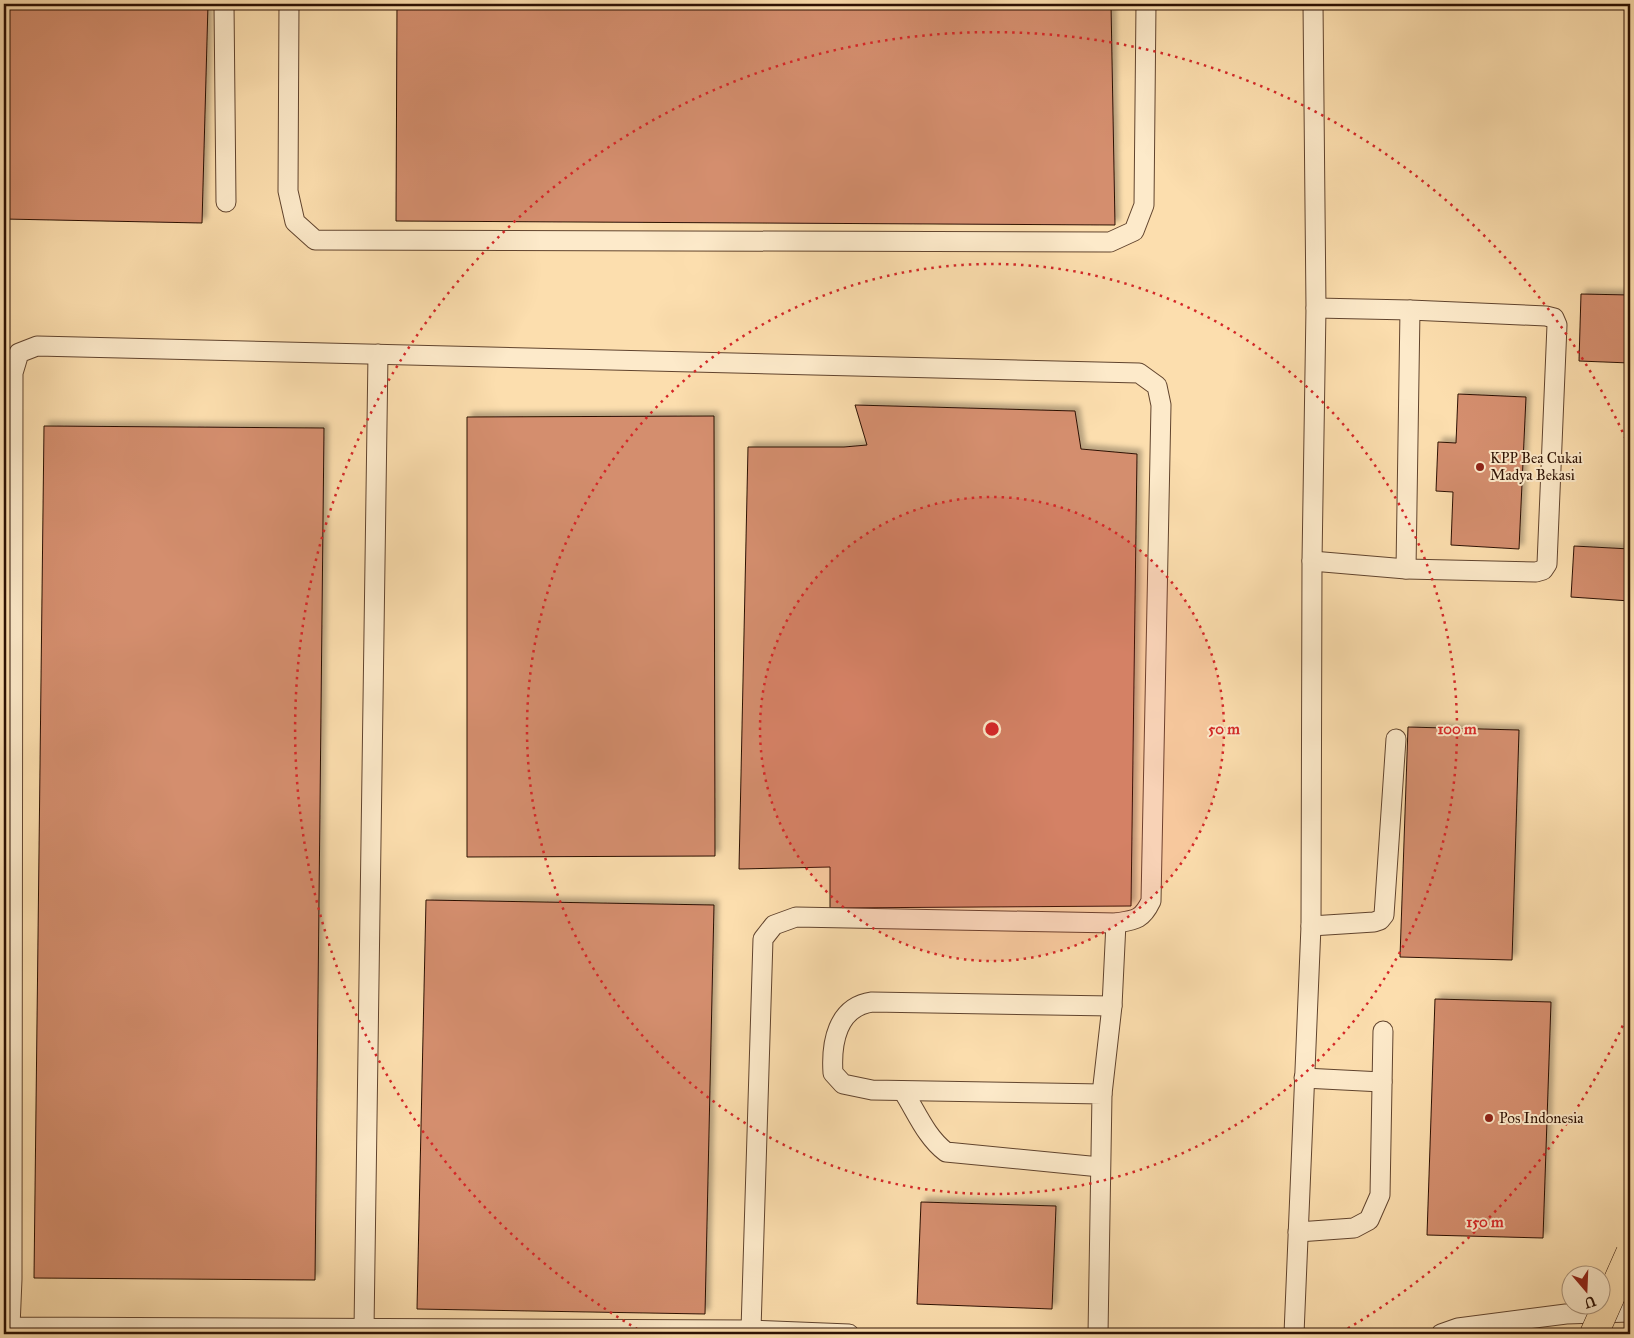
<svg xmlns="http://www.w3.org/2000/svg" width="1634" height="1338" font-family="'IM FELL Great Primer',serif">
  <defs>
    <filter id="shadow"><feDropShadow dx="4.5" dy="-4.5" stdDeviation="2.5" flood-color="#0004"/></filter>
  </defs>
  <rect width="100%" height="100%" fill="#fcdeae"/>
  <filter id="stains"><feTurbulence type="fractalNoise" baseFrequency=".004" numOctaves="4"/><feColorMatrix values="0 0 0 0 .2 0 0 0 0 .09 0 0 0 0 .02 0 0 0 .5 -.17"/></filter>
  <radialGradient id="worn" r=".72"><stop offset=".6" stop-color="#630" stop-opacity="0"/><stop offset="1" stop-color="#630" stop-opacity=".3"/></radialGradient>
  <!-- building -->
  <g fill="#d48e6e" stroke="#2d1103" filter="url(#shadow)">
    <polygon points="4,4 208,4 202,223 4,219"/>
    <polygon points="397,4 1111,4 1115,225 396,221"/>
    <polygon points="1581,294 1630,295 1630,363 1579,361"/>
    <polygon points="1458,394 1526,397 1519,549 1451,545 1453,492 1436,491 1438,442 1456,443"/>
    <polygon points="855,405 1075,411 1081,449 1137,454 1131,906 830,908 830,867 739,869 748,447 844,447 867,445"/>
    <polygon points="714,416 715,856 467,857 467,417"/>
    <polygon points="44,426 324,428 315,1280 34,1278"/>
    <polygon points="1574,546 1630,549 1630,601 1571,597"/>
    <polygon points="1408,727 1519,730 1512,960 1400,957"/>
    <polygon points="426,900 714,905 705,1314 417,1309"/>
    <polygon points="1435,999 1551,1002 1543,1238 1427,1235"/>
    <polygon points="921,1202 1056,1206 1052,1309 917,1304"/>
  </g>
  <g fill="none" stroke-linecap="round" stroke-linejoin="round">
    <!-- lane casing -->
    <g stroke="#61442e" stroke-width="21">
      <g id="lane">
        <polyline points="224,4 226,202"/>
        <polyline points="289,4 288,191 295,222 315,240 1110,242 1134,231 1144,205 1146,4"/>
        <polyline points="1312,561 1406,569 1536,572 1543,570 1547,564 1557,325 1554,318 1546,316 1410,310 1316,308"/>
        <polyline points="1406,569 1410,310"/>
        <polyline points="1311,926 1374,922 1380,920 1384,915 1396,739"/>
        <polyline points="1304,1078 1382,1082"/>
        <path d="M903 1091C916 1111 926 1137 946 1152L1100 1167"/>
        <polyline points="1102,1094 1112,1006"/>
        <polyline points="1298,1232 1354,1228 1369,1220 1380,1195 1383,1031"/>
        <polyline points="364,1329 378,354"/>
        <path d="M751 1330 763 939 774 925 796 917 1116 923C1135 920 1142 920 1151 901L1161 405 1157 386 1139 373 37 346 19 353 13 373 12 1279 10 1327 751 1330 849 1334"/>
        <path d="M1098 1334 1102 1094 872 1090 843 1084 833 1073C831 1043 837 1007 872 1002L1112 1006 1116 923"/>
        <polyline points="1294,1334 1311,926 1312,561 1316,308 1313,4"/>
        <polyline points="1441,1334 1458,1328 1566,1314 1630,1312"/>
      </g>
    </g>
    <!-- lane -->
    <use href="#lane" stroke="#fdeaca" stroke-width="19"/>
    <!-- highway-bridge casing -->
    <g stroke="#2d1103" stroke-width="29" stroke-linecap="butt">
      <polyline id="highway-bridge" points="1594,1334 1630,1253"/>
    </g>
    <!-- highway-bridge -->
    <use href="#highway-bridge" stroke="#fcdeae" stroke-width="28"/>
  </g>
  <!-- distance rings -->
  <circle cx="992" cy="729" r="232" fill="#d62828" fill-opacity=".12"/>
  <g fill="none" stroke="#d62828" stroke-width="2.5" stroke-dasharray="2.5 5">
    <circle cx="992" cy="729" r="232"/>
    <circle cx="992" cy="729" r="465"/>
    <path d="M1629 1012A697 697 0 0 1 1340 1333M644 1333A697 697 0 1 1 1629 446"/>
  </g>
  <!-- markers -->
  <g fill="#8f2418" stroke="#fdeaca" stroke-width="2">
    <circle cx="1480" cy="467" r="5"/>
    <circle cx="1489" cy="1118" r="5"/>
  </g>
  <g text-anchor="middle" stroke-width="4" stroke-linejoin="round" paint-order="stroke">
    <!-- poi labels -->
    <g font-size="15" fill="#2d1103" stroke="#fdeaca" text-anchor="start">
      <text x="1490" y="463">KPP Bea Cukai<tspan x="1490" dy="17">Madya Bekasi</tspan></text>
      <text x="1499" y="1123">Pos Indonesia</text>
    </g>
  </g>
  <circle cx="992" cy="729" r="8" fill="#d62828" stroke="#fdeaca" stroke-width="2.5"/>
  <g font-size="15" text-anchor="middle" font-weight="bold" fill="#d62828" stroke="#fdeaca" stroke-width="4" stroke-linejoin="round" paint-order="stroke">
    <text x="1224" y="734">50 m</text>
    <text x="1457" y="734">100 m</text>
    <text x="1485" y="1227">150 m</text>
  </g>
  <!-- margin -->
  <rect width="1634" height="1338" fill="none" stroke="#fcdeae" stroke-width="20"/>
  <rect x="5" y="5" width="1624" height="1328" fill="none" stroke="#2d1103" stroke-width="2.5"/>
  <rect x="10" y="10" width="1614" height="1318" fill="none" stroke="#2d1103"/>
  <!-- north arrow -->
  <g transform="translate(1586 1290) rotate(161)"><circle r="24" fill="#fdeaca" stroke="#aa937a"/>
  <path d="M0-4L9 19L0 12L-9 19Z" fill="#8f2418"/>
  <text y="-8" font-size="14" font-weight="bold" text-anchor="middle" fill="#2d1103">U</text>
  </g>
  <rect width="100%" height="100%" filter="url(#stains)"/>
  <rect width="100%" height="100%" fill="url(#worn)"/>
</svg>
